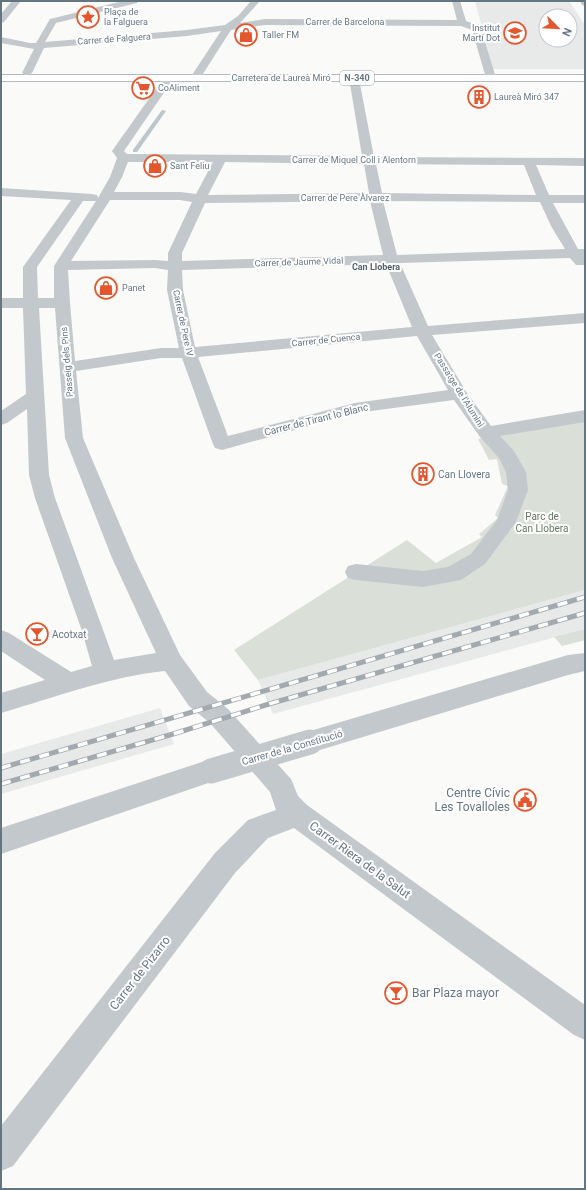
<svg xmlns="http://www.w3.org/2000/svg" width="586" height="1190" font-family="Roboto,sans-serif">
  <rect width="100%" height="100%" fill="#fafaf8"/>
  <!-- built -->
  <g fill="#e8e9e9" fill-rule="evenodd">
    <path d="M475 1H569L585 25V69H493ZM546 16H570V40H546Z"/>
    <polygon points="585,590 585,629 273,714 258,680"/>
    <polygon points="160,708 174,744 1,794 1,754"/>
  </g>
  <!-- green -->
  <g fill="#dadfd7">
    <polygon points="585,420 585,590 258,680 234,650 407,540 436,563 482,537 479,534 498,518 495,515 508,486 502,484 497,459 489,460 478,439"/>
    <polygon points="585,629 585,640 562,646 554,637"/>
  </g>
  <g fill="none" stroke-linecap="round" stroke-linejoin="round">
    <!-- stream -->
    <polygon fill="#bbc7cb" fill-rule="evenodd" points="162,110 166,111 137,152 133,152 133,150"/>
    <!-- major casing -->
    <g stroke="#b5babe" stroke-width="2">
      <rect id="major" x="1" y="75" width="584" height="6"/>
    </g>
    <!-- minor -->
    <g fill="#c3c8cc" fill-rule="evenodd">
      <polygon points="12,1 21,1 4,22 1,23 1,14"/>
      <polygon points="123,1 138,1 137,3 56,23 45,42 187,30 225,25 238,16 251,1 260,1 240,23 265,19 457,20 452,1 460,1 466,21 479,26 481,28 496,78 491,81 486,78 472,30 461,26 265,25 231,30 199,80 195,81 190,78 221,31 187,36 44,48 32,73 27,76 22,73 34,49 1,43 1,37 30,43 36,43 50,19"/>
      <polygon points="580,1 585,1 585,6 582,5"/>
      <path d="M169 75 174 78 124 151 127 154 362 156 350 84 355 81 360 84 374 157 585 158V166L536 165 549 195H585V203H553L578 249H585V265H576L570 258 400 263 428 326 585 313V323L432 335 467 393 491 426 585 410V422L500 436 514 451 526 472 528 490 516 522 485 564 461 580 423 587 356 580 348 578 345 572 348 566 356 564 423 571 448 567 471 554 497 520 508 490 506 472 499 458 480 437 454 400 356 413 222 450 215 448 213 444 182 358H161L76 371 83 438 134 558 180 655 207 692 228 709 291 779 298 796 307 805 585 1005V1040L574 1035 294 828 268 838 235 873 13 1166 1 1171V1126L215 853 248 820 276 810 270 792 210 723 189 706 165 671C108 677 56 697 1 713V693L45 680 1 651V630L9 633 71 672 92 666 82 631 35 498 29 475 27 409 7 423 1 425V411L26 394 23 308H1V298H23V267L71 200 1 196V188L92 194 97 195 98 198 110 177 117 158 112 151 165 76ZM128 162H213L196 194 180 192H114L122 177ZM225 162 364 164 369 193 208 195ZM376 164 524 165 536 195 382 193ZM110 200H180L192 202 168 253V261L155 260 71 261ZM83 201H96L54 266V298H38L37 267ZM370 201 383 255 182 261V253L205 203ZM383 201 540 202 551 226 565 249 397 255ZM386 264 412 327 195 347 183 290 182 270ZM155 268 168 270 167 290 179 348H161L75 361 70 303 68 270ZM39 308H55L65 438 112 558 156 653 114 660 55 498 49 475ZM417 336 448 390 355 403 228 436 198 357Z"/>
      <polygon points="585,653 585,671 568,675 310,753 301,750 297,742 301,734 310,731 568,655"/>
      <polygon points="211,759 220,763 224,771 220,779 1,854 1,828"/>
    </g>
    <!-- major -->
    <use href="#major" fill="#fff" fill-rule="evenodd"/>
    <!-- rail casing -->
    <g stroke="#a2aab0" stroke-width="5">
      <g id="rail">
        <polyline points="1,768 585,597"/>
        <polyline points="1,784 173,734 269,704 585,613"/>
      </g>
    </g>
    <!-- rail -->
    <use href="#rail" stroke="#fff" stroke-width="3.5" stroke-dasharray="10" stroke-linecap="butt"/>
    <!-- minor-bridge -->
    <polyline stroke="#c3c8cc" stroke-width="25" points="211,771 310,742"/>
  </g>
  <!-- icons -->
  <defs>
    <g id="sight-ring" transform="scale(1.15)"><circle r="9.5" fill="#fff" stroke="#e4572e" stroke-width="1.5"/><path d="M0-6L1.8-2.2L6-1.7L2.9 1.2L3.7 5.4L0 3.3L-3.7 5.4L-2.9 1.2L-6-1.7L-1.8-2.2Z" fill="#e4572e"/></g>
    <g id="school-ring" transform="scale(1.15)"><circle r="9.5" fill="#fff" stroke="#e4572e" stroke-width="1.5"/><path d="M0-5L7-2L0 1L-7-2ZM-4 1L0 2.5L4 1V4Q0 6-4 4Z" fill="#e4572e"/></g>
    <g id="shop-ring" transform="scale(1.15)"><circle r="9.5" fill="#fff" stroke="#e4572e" stroke-width="1.5"/><path d="M-5-2.5h2.3a2.7 3.5 0 0 1 5.4 0H5L5.5 6h-11ZM-1.5-2.5h3a1.5 2.3 0 0 0-3 0Z" fill="#e4572e"/></g>
    <g id="supermarket-ring" transform="scale(1.15)"><circle r="9.5" fill="#fff" stroke="#e4572e" stroke-width="1.5"/><path d="M-6-5.5h2.5l.6 2H6L4.5 2H-2.5L-4.4-4H-6ZM-1.5 3.2a1.3 1.3 0 1 0 .1 0ZM3 3.2a1.3 1.3 0 1 0 .1 0Z" fill="#e4572e"/></g>
    <g id="building-ring" transform="scale(1.15)"><circle r="9.5" fill="#fff" stroke="#e4572e" stroke-width="1.5"/><path d="M-4-6H4V6H1V3H-1V6H-4ZM-2.5-4.3h1.7v1.8h-1.7ZM.8-4.3h1.7v1.8H.8ZM-2.5-1h1.7V.8h-1.7ZM.8-1h1.7V.8H.8Z" fill="#e4572e"/></g>
    <g id="bar-ring" transform="scale(1.15)"><circle r="9.5" fill="#fff" stroke="#e4572e" stroke-width="1.5"/><path d="M-6-5H6L.8 .8V4.5H3.5V6h-7V4.5H-.8V.8Z" fill="#e4572e"/></g>
    <g id="civic-ring" transform="scale(1.15)"><circle r="9.5" fill="#fff" stroke="#e4572e" stroke-width="1.5"/><path d="M-.6-6.5H3V-4.5H.6V-3L4-1V1h2V6H-6V1h2V-1L-.6-3ZM-1.2 2.5V6h2.4V2.5Z" fill="#e4572e"/></g>
  </defs>
  <g fill-rule="evenodd">
    <use href="#sight-ring" x="88" y="17"/>
    <use href="#school-ring" x="515" y="33"/>
    <use href="#shop-ring" x="246" y="35"/>
    <use href="#supermarket-ring" x="143" y="88"/>
    <use href="#building-ring" x="479" y="97"/>
    <use href="#shop-ring" x="155" y="166"/>
    <use href="#shop-ring" x="106" y="288"/>
    <use href="#building-ring" x="423" y="474"/>
    <use href="#bar-ring" x="37" y="634"/>
    <use href="#civic-ring" x="525" y="800"/>
    <use href="#bar-ring" x="396" y="993"/>
  </g>
  <g text-anchor="middle" stroke-width="4" stroke-linejoin="round" paint-order="stroke">
    <!-- far-poi labels -->
    <g font-size="9" fill="#657683" stroke="#fff" text-anchor="start">
      <text x="104" y="15">Plaça de<tspan x="104" dy="10">la Falguera</tspan></text>
      <text x="500" y="31" text-anchor="end">Institut<tspan x="500" dy="10">Martí Dot</tspan></text>
      <text x="262" y="38">Taller FM</text>
      <text x="158" y="91">CoAliment</text>
      <text x="494" y="100">Laureà Miró 347</text>
      <text x="170" y="169">Sant Feliu</text>
      <text x="122" y="291">Panet</text>
    </g>
    <!-- far-street labels -->
    <g font-size="9" fill="#657683" stroke="#fff">
      <text x="345" y="25">Carrer de Barcelona</text>
      <text transform="translate(114 39) rotate(-4)" y="3">Carrer de Falguera</text>
      <text x="281" y="81">Carretera de Laureà Miró</text>
      <text x="354" y="163">Carrer de Miquel Coll i Alentorn</text>
      <text x="345" y="201">Carrer de Pere Àlvarez</text>
      <text transform="translate(299 262) rotate(-2)" y="3">Carrer de Jaume Vidal</text>
      <text transform="translate(183 323) rotate(78)" y="3">Carrer de Pere IV</text>
      <text transform="translate(326 340) rotate(-6)" y="3">Carrer de Cuenca</text>
      <text transform="translate(67 362) rotate(-95)" y="3">Passeig dels Pins</text>
      <text transform="translate(459 390) rotate(58)" y="3">Passatge de l'Alumini</text>
    </g>
    <!-- shield labels -->
    <rect fill="#fff" stroke="#939fa8" stroke-width="1" x="340" y="71" width="34" height="14" rx="3"/>
    <g font-size="9" font-weight="bold" fill="#657683">
      <text x="357" y="81">N-340</text>
    </g>
    <!-- far-neighbourhood labels -->
    <g font-size="9" font-weight="bold" fill="#57646e" stroke="#fff">
      <text x="376" y="270">Can Llobera</text>
    </g>
    <!-- street labels -->
    <g font-size="10" fill="#657683" stroke="#fff">
      <text transform="translate(316 419) rotate(-14)" y="4">Carrer de Tirant lo Blanc</text>
      <text transform="translate(292 747) rotate(-16)" y="4">Carrer de la Constitució</text>
    </g>
    <!-- poi labels -->
    <g font-size="10" fill="#657683" stroke="#fff" text-anchor="start">
      <text x="438" y="478">Can Llovera</text>
      <text x="52" y="638">Acotxat</text>
    </g>
    <!-- park labels -->
    <g font-size="10" fill="#687a64" stroke="#fff">
      <text x="542" y="520">Parc de<tspan x="542" dy="12">Can Llobera</tspan></text>
    </g>
    <!-- near-poi labels -->
    <g font-size="12" fill="#657683" stroke="#fff" text-anchor="end">
      <text x="510" y="797">Centre Cívic<tspan x="510" dy="14">Les Tovalloles</tspan></text>
      <text x="412" y="997" text-anchor="start">Bar Plaza mayor</text>
    </g>
    <!-- near-street labels -->
    <g font-size="12" fill="#657683" stroke="#fff">
      <text transform="translate(360 860) rotate(36)" y="4">Carrer Riera de la Salut</text>
      <text transform="translate(140 973) rotate(-52)" y="4">Carrer de Pizarro</text>
    </g>
  </g>
  <!-- border -->
  <rect width="586" height="1190" fill="none" stroke="#657683" stroke-width="4"/>
  <!-- north arrow -->
  <g transform="translate(558 28) rotate(114)"><circle r="19" fill="#ffffff" stroke="#c1c8cd"/>
  <path d="M0-3L7 15L0 10L-7 15Z" fill="#e4572e"/>
  <text y="-6" font-size="11" font-weight="bold" text-anchor="middle" fill="#657683">N</text>
  </g>
</svg>
